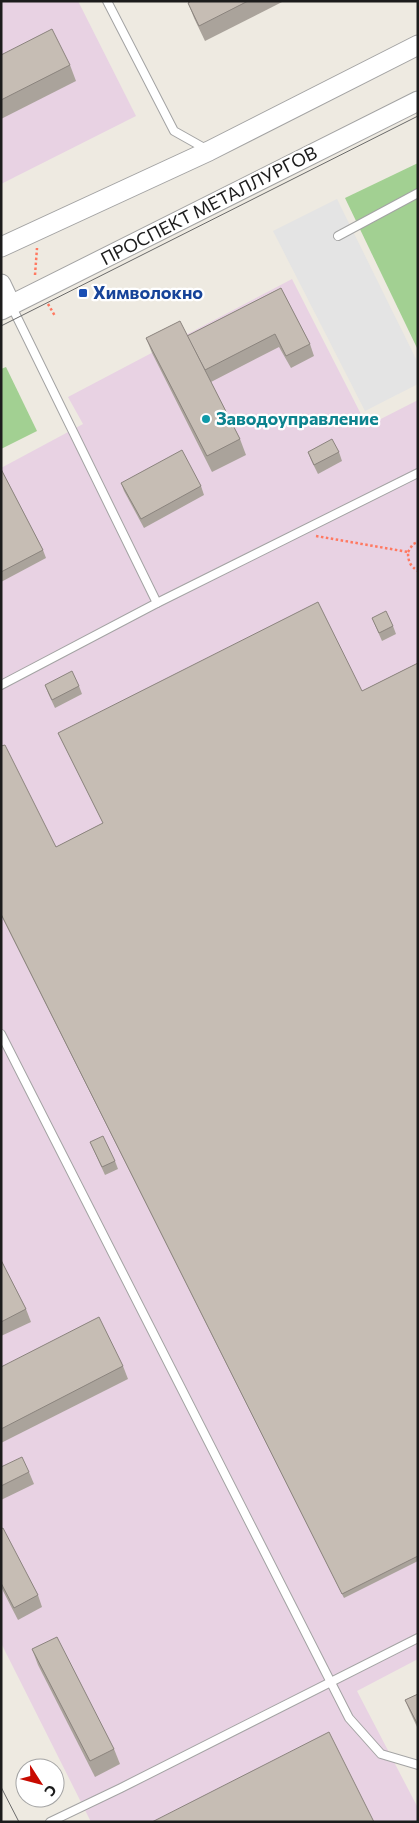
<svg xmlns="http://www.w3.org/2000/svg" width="419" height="1823" font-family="Commissioner,sans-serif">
  <rect width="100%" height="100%" fill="#eeeae1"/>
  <!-- industrial -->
  <g fill="#e8d2e3">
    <polygon points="1,1 78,1 136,116 1,184"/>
    <polygon points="292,279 367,426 418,400 418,1659 357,1691 418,1808 418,1822 91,1822 1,1643 1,468 83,424 68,397"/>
  </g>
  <!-- forest -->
  <g fill="#a2d092">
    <polygon points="418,163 418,350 345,198"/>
    <polygon points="6,367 37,431 1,449 1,369"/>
  </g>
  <!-- parking -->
  <polygon fill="#e4e4e4" points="337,199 418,363 418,384 365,411 273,231"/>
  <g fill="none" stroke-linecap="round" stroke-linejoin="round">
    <!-- service casing -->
    <g stroke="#a3a3a3" stroke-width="10">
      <g id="service">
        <polyline points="107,1 174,131 206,149"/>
        <polyline points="338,236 418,193"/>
        <polyline points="11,305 157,603"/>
        <polyline points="1,685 157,603 418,473"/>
        <polyline points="1,1034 349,1718 381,1754 418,1765"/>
        <polyline points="50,1822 121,1788 418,1638"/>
      </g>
    </g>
    <!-- tertiary casing -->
    <g stroke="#a3a3a3" stroke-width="21">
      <g id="tertiary">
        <polyline points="1,247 209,151 418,45"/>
        <polyline points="1,284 11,305"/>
        <polyline points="1,310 418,101"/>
      </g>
    </g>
    <!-- path -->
    <g stroke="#ff7961" stroke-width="2.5" stroke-dasharray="2.5 2.5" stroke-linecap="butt">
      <polyline points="35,275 37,248"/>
      <polyline points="48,304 55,316"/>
      <path d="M316 536 408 552C408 561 410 566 418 571"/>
      <polyline points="408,552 413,544 418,542"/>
    </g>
    <!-- service -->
    <use href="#service" stroke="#fff" stroke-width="8"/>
    <!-- tertiary -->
    <use href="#tertiary" stroke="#fff" stroke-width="19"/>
    <!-- tram -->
    <g stroke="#6a6a6a" stroke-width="1">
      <polyline points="1,326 418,116"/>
      <polyline points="1,1787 19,1822"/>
    </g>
  </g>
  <!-- wall -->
  <g fill="#aaa39b">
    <polygon points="191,1 284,1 205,41 194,18 188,3"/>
    <polygon points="1,55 70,65 76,81 1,119"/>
    <polygon points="281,288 310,344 314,356 291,368 279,347 211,382 240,439 246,455 212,472 152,353 146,338 187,336"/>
    <polygon points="308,452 339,452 342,461 318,474 311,460"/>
    <polygon points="1,469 43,550 46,558 1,582"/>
    <polygon points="121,483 201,486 204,495 144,528 124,491"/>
    <polygon points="372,618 393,626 396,634 382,641"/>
    <polygon points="418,663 418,1561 344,1598 1,915 1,746 56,847 103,823 58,733 362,691"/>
    <polygon points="45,685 79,686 82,694 55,708 48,693"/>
    <polygon points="90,1142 115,1161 118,1169 105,1175"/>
    <polygon points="1,1260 26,1309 31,1322 1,1336"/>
    <polygon points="123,1366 128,1379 1,1443 1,1367"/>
    <polygon points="1,1467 29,1472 34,1484 1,1500"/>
    <polygon points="1,1529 38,1595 42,1607 18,1620 1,1587"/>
    <polygon points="32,1649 114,1749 120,1764 95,1777 38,1665"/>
    <polygon points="418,1694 418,1729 410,1712 405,1700"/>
  </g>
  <!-- building -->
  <g fill="#c6bdb4" stroke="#8b847e">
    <polygon points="191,1 248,1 199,26 188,3"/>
    <polygon points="52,29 70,65 1,100 1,55"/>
    <polygon points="281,288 310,344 286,356 275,334 205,370 187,336"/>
    <polygon points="180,321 240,439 207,456 146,338"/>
    <polygon points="332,439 339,452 314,465 308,452"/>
    <polygon points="182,450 201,486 141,519 121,483"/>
    <polygon points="1,469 43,550 1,572"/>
    <polygon points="318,602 362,691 418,663 418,1556 342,1594 1,914 1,746 5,745 56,847 103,823 58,733"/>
    <polygon points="386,611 393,626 379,633 372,618"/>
    <polygon points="72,671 79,686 52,700 45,685"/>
    <polygon points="103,1136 115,1161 102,1167 90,1142"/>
    <polygon points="1,1260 26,1309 1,1322"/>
    <polygon points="99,1317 123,1366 1,1429 1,1367"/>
    <polygon points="22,1457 29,1472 1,1486 1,1467"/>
    <polygon points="3,1528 38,1595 14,1608 1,1583 1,1529"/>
    <polygon points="57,1637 114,1749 90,1761 32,1649"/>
    <polygon points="418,1694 418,1725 405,1700"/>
    <polygon points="329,1732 374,1822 152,1822"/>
  </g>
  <!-- markers -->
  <rect fill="#1a4fb4" stroke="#fff" stroke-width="2" x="78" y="288" width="10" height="10" rx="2.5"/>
  <circle fill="#0f9aa8" stroke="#fff" stroke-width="2" cx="206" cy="419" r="5"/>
  <g text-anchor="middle" stroke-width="4.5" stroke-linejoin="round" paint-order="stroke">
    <!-- street labels -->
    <g font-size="18" fill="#1c1c1c" stroke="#fff">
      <text transform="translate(209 206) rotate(-27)" y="6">ПРОСПЕКТ МЕТАЛЛУРГОВ</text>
    </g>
    <!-- transit labels -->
    <g font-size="18" font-weight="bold" fill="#164399" stroke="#fff" text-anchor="start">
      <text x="93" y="299">Химволокно</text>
    </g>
    <!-- culture labels -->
    <g font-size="18" font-weight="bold" fill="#0d838f" stroke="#fff" text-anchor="start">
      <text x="216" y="425">Заводоуправление</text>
    </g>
  </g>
  <!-- border -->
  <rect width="419" height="1823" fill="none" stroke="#1c1c1c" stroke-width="5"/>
  <!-- north arrow -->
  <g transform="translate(40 1783) rotate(126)"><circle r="24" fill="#ffffff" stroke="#a4a4a4"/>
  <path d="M0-4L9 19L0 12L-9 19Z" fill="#c80a00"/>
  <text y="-8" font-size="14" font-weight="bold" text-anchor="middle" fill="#1c1c1c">С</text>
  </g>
</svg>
